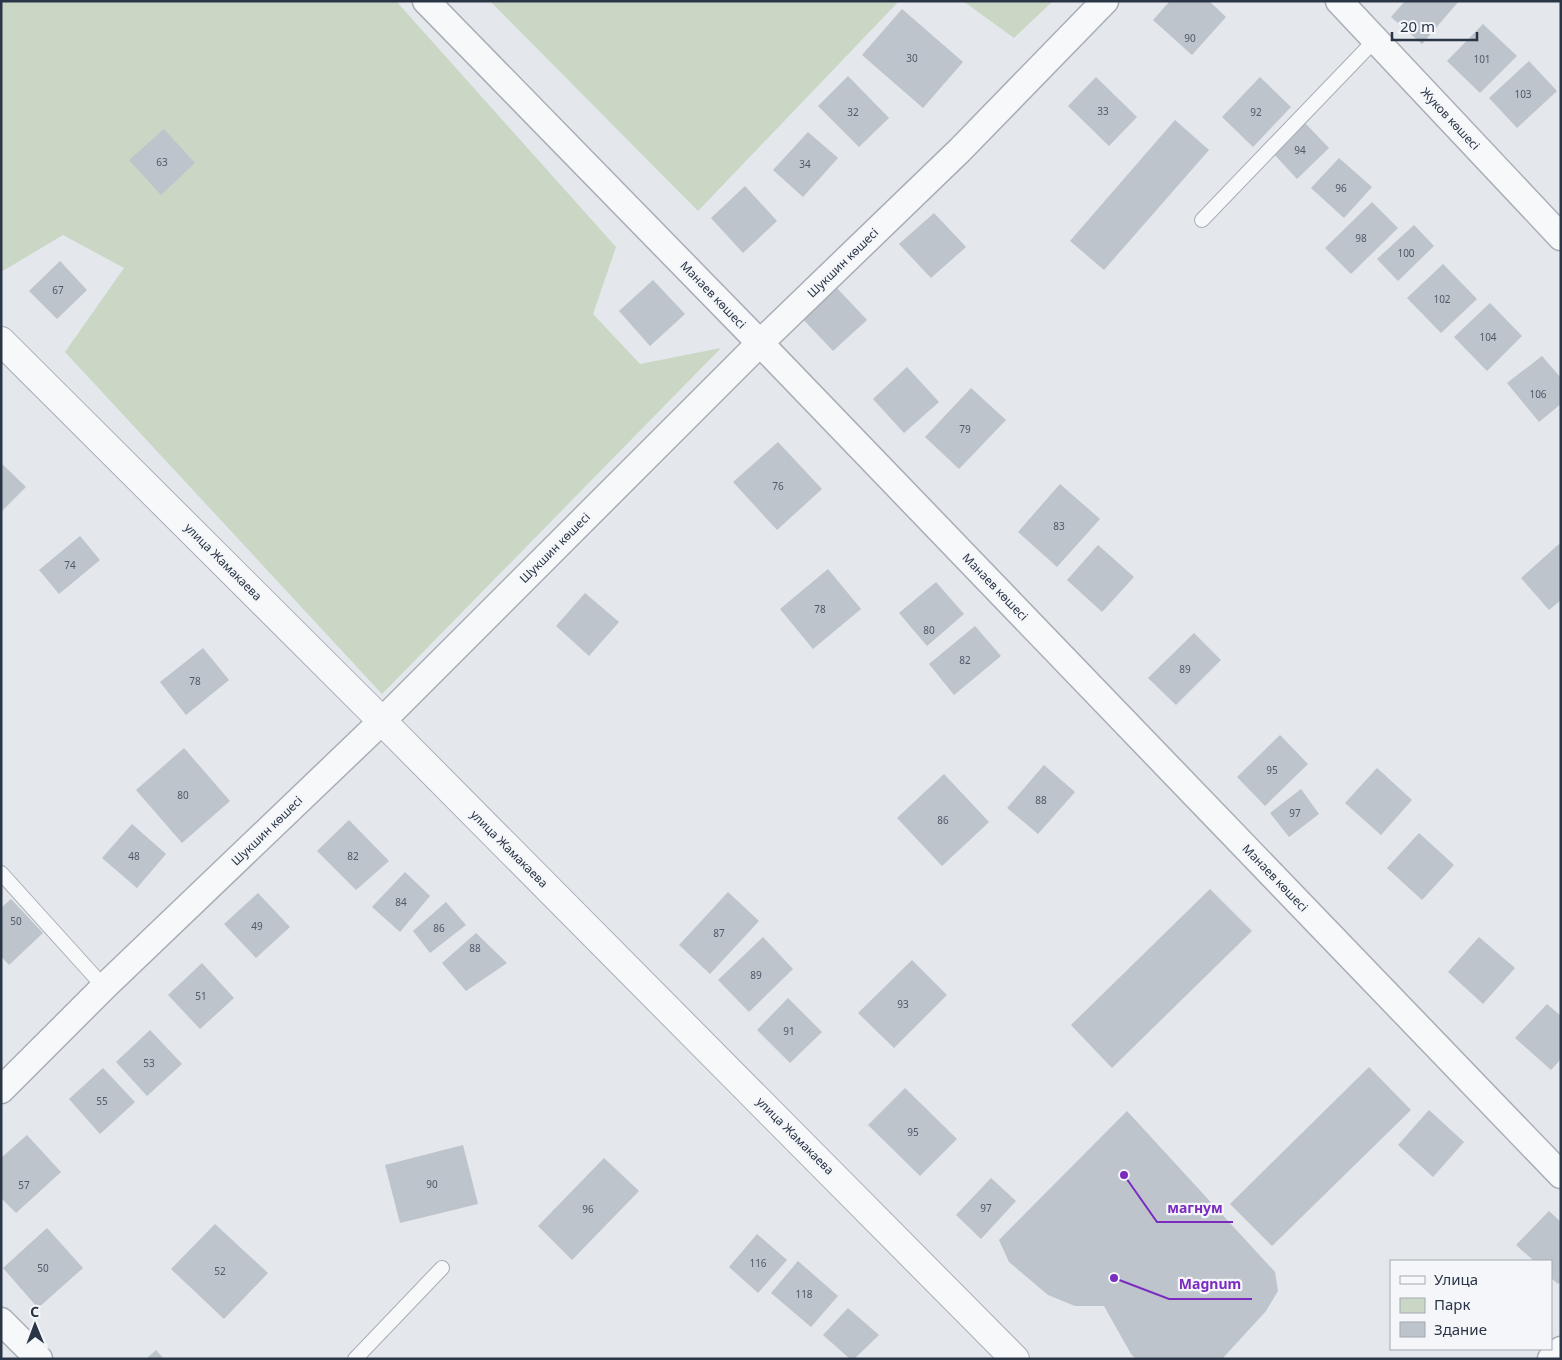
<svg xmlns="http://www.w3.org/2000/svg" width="1562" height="1360" font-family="'Noto Sans',sans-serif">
  <rect width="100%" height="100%" fill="#e4e7ec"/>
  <!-- green -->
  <g fill="#cad7c4">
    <polygon points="1,1 396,1 616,247 593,314 640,364 721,348 382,694 65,352 124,268 63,235 1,272"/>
    <polygon points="490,1 899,1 698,211"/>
    <polygon points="963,1 1053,1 1014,38"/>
  </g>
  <!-- building -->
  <g fill="#bdc4cc">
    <polygon points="1170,1 1209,1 1226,17 1192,55 1153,20"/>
    <polygon points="1405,1 1459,1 1422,44 1391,17"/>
    <polygon points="902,9 963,62 923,108 862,55"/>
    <polygon points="1483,24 1517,56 1480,93 1447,61"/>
    <polygon points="1529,61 1557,91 1517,128 1489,98"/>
    <polygon points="848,76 889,118 859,147 818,106"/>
    <polygon points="1096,77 1137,117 1109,146 1068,106"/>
    <polygon points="1260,77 1291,107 1253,147 1222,117"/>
    <polygon points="1175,120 1209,150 1104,270 1070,241"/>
    <polygon points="1304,122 1329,148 1297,179 1272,152"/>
    <polygon points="164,129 195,163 161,195 129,160"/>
    <polygon points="808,132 838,158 803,197 773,170"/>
    <polygon points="1339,158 1372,187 1344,218 1311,188"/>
    <polygon points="745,186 777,221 743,253 711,218"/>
    <polygon points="1372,202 1398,228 1351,274 1325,248"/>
    <polygon points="934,213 966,247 931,278 899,244"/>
    <polygon points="1414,225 1434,246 1398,281 1377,259"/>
    <polygon points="60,261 87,290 57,319 29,291"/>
    <polygon points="1443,264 1477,299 1441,333 1407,298"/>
    <polygon points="653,280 685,314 650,346 619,311"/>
    <polygon points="835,286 867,320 833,351 801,317"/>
    <polygon points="1490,303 1522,336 1487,371 1454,337"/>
    <polygon points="1542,356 1561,378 1561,404 1539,422 1507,383"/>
    <polygon points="907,367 939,402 904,433 873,399"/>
    <polygon points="971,388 1006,420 959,469 925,437"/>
    <polygon points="778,442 822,489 777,530 733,482"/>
    <polygon points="1,463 26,487 1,512"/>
    <polygon points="1060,484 1100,519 1057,567 1018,532"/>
    <polygon points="80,536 100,560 59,594 39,570"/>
    <polygon points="1559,544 1561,546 1561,600 1549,610 1521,578"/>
    <polygon points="1098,545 1134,577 1102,612 1067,580"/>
    <polygon points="828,569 861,609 813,649 780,609"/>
    <polygon points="936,582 964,614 927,646 899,613"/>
    <polygon points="585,593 619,622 589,656 556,626"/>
    <polygon points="975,626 1001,656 954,695 929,664"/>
    <polygon points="1194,633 1221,660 1176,705 1148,678"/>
    <polygon points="203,648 229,680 186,715 160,682"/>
    <polygon points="1280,735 1308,764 1265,806 1237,777"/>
    <polygon points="184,748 230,801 182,843 136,790"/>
    <polygon points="1044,765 1075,792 1038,834 1007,808"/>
    <polygon points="1377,768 1412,800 1381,835 1345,803"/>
    <polygon points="944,774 989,822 942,866 897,818"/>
    <polygon points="1301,789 1319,814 1289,837 1270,813"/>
    <polygon points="349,820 389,861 356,890 317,851"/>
    <polygon points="132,824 166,854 137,888 102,858"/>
    <polygon points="1419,833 1454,865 1422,900 1387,868"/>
    <polygon points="405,872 430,896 400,932 372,907"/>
    <polygon points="1210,889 1252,931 1112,1068 1071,1025"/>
    <polygon points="728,892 759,921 710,974 679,945"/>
    <polygon points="258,893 290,927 256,958 224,924"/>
    <polygon points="11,899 43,933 9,965 1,956 1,908"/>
    <polygon points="446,902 466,925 430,953 413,931"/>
    <polygon points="476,933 507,963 466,991 442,963"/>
    <polygon points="763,937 793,969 749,1012 718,980"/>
    <polygon points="1479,937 1515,968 1483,1004 1448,972"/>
    <polygon points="912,960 947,995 894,1048 858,1013"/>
    <polygon points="202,963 234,998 200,1029 168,995"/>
    <polygon points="788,998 822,1032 790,1063 757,1030"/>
    <polygon points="1547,1004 1561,1016 1561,1059 1551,1070 1515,1038"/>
    <polygon points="150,1030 182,1064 147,1096 116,1062"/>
    <polygon points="1369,1067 1411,1110 1272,1246 1230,1204"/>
    <polygon points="103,1068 135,1102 100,1134 69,1099"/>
    <polygon points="905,1088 957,1139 920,1176 868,1125"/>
    <polygon points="1429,1110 1464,1142 1433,1177 1398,1145"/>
    <polygon points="1127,1111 1275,1272 1278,1291 1266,1311 1222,1359 1136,1359 1131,1354 1104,1306 1075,1306 1048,1295 1009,1262 999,1240"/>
    <polygon points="27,1135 61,1172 16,1213 1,1198 1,1158"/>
    <polygon points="463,1145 478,1204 400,1223 385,1165"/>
    <polygon points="604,1158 639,1191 572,1260 538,1226"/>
    <polygon points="991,1178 1016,1201 981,1239 956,1215"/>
    <polygon points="1549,1211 1561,1222 1561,1281 1558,1284 1551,1278 1551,1261 1534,1261 1516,1245"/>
    <polygon points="215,1224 268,1273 224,1319 171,1269"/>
    <polygon points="47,1228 83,1268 38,1308 3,1268"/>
    <polygon points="757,1234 787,1260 758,1293 729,1267"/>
    <polygon points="798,1261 838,1296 811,1327 771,1293"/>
    <polygon points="848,1308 879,1335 854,1359 850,1359 823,1335"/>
    <polygon points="156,1350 164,1359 146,1359"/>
  </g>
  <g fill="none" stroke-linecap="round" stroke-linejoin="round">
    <!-- service casing -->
    <g stroke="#a8aeb7" stroke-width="16">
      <g id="service">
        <polyline points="1202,220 1375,40"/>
        <polyline points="1,873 104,987"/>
        <polyline points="355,1359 442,1268"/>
      </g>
    </g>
    <!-- minor casing -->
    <g stroke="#a8aeb7" stroke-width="29">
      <g id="minor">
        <polyline points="426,1 760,343 1561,1175"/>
        <polyline points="1339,1 1561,237"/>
        <polyline points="1,1090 104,987 382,721 760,343 960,150 1105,1"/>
        <polyline points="1,1321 39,1359"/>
        <polyline points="1551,1359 1561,1350"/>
      </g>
    </g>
    <!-- tertiary casing -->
    <g stroke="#a8aeb7" stroke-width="30">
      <polyline id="tertiary" points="1,341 382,721 1015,1359"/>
    </g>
    <!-- service -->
    <use href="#service" stroke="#f7f8fa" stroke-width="14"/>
    <!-- minor -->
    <use href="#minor" stroke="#f7f8fa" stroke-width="26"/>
    <!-- tertiary -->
    <use href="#tertiary" stroke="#f7f8fa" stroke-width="28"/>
  </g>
  <g text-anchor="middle" stroke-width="4.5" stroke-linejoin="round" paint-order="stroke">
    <!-- number labels -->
    <g font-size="10" fill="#4f5968">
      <text x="1190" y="42">90</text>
      <text x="912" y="62">30</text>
      <text x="1482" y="63">101</text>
      <text x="1523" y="98">103</text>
      <text x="1103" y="115">33</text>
      <text x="853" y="116">32</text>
      <text x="1256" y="116">92</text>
      <text x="1300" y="154">94</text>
      <text x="162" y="166">63</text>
      <text x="805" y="168">34</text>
      <text x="1341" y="192">96</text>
      <text x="1361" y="242">98</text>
      <text x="1406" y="257">100</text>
      <text x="58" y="294">67</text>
      <text x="1442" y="303">102</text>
      <text x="1488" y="341">104</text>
      <text x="1538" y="398">106</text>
      <text x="965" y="433">79</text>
      <text x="778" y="490">76</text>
      <text x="1059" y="530">83</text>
      <text x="70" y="569">74</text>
      <text x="820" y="613">78</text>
      <text x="929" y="634">80</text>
      <text x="965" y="664">82</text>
      <text x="1185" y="673">89</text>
      <text x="195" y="685">78</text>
      <text x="1272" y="774">95</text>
      <text x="183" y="799">80</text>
      <text x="1041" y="804">88</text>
      <text x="1295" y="817">97</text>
      <text x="943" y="824">86</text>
      <text x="134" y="860">48</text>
      <text x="353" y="860">82</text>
      <text x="401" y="906">84</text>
      <text x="16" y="925">50</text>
      <text x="257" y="930">49</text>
      <text x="439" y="932">86</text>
      <text x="719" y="937">87</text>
      <text x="475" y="952">88</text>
      <text x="756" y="979">89</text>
      <text x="201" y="1000">51</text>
      <text x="903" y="1008">93</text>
      <text x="789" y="1035">91</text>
      <text x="149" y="1067">53</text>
      <text x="102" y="1105">55</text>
      <text x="913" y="1136">95</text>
      <text x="432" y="1188">90</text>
      <text x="24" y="1189">57</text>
      <text x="986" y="1212">97</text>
      <text x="588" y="1213">96</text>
      <text x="758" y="1267">116</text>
      <text x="43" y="1272">50</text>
      <text x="220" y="1275">52</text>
      <text x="804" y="1298">118</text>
    </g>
    <!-- street labels -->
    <g font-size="12" fill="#2a3546" stroke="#f4f6f9">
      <text transform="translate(1450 119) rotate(47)" y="4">Жуков көшесі</text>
      <text transform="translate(843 263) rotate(-44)" y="4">Шукшин көшесі</text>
      <text transform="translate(713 295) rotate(46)" y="4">Манаев көшесі</text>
      <text transform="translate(555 548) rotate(-45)" y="4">Шукшин көшесі</text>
      <text transform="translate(223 562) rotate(45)" y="4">улица Жамакаева</text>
      <text transform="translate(995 587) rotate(46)" y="4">Манаев көшесі</text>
      <text transform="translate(267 831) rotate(-44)" y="4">Шукшин көшесі</text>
      <text transform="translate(509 849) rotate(45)" y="4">улица Жамакаева</text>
      <text transform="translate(1275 878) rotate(46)" y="4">Манаев көшесі</text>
      <text transform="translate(795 1136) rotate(45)" y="4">улица Жамакаева</text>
    </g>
  </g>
  <!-- callouts -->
  <path fill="none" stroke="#7b2cbf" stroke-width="2" d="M1124 1175L1157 1222H1233M1114 1278L1169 1299H1252"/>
  <g fill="#7b2cbf" stroke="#f4f6f9" stroke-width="2">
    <circle cx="1124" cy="1175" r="5"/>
    <circle cx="1114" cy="1278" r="5"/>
  </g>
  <g font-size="14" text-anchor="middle" font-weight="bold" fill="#7b2cbf" stroke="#f4f6f9" stroke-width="4.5" stroke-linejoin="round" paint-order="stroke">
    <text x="1195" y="1213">магнум</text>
    <text x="1210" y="1289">Magnum</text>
  </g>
  <!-- border -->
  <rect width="1562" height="1360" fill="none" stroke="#2a3546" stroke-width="5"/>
  <!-- legend -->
  <rect x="1390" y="1260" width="162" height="90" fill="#f4f6f9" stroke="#a3a9b1"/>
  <rect x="1400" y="1276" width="25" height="8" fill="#f7f8fa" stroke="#a3a9b1"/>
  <text x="1434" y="1285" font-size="15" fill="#2a3546">Улица</text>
  <rect x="1400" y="1298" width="25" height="15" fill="#cad7c4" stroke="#a3a9b1"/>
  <text x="1434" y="1310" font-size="15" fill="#2a3546">Парк</text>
  <rect x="1400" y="1322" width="25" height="15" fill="#bdc4cc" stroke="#a3a9b1"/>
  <text x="1434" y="1335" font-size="15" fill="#2a3546">Здание</text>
  <!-- north arrow -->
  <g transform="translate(35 1325) rotate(359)" stroke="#f4f6f9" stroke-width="4" paint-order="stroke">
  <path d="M0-4L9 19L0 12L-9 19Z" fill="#2a3546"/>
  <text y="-8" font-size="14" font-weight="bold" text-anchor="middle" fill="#2a3546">С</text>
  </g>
  <!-- scale -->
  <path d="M1392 32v8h85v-8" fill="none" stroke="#2a3546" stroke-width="2.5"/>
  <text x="1400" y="32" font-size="15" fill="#2a3546" stroke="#f4f6f9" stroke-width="4" paint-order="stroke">20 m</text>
</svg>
